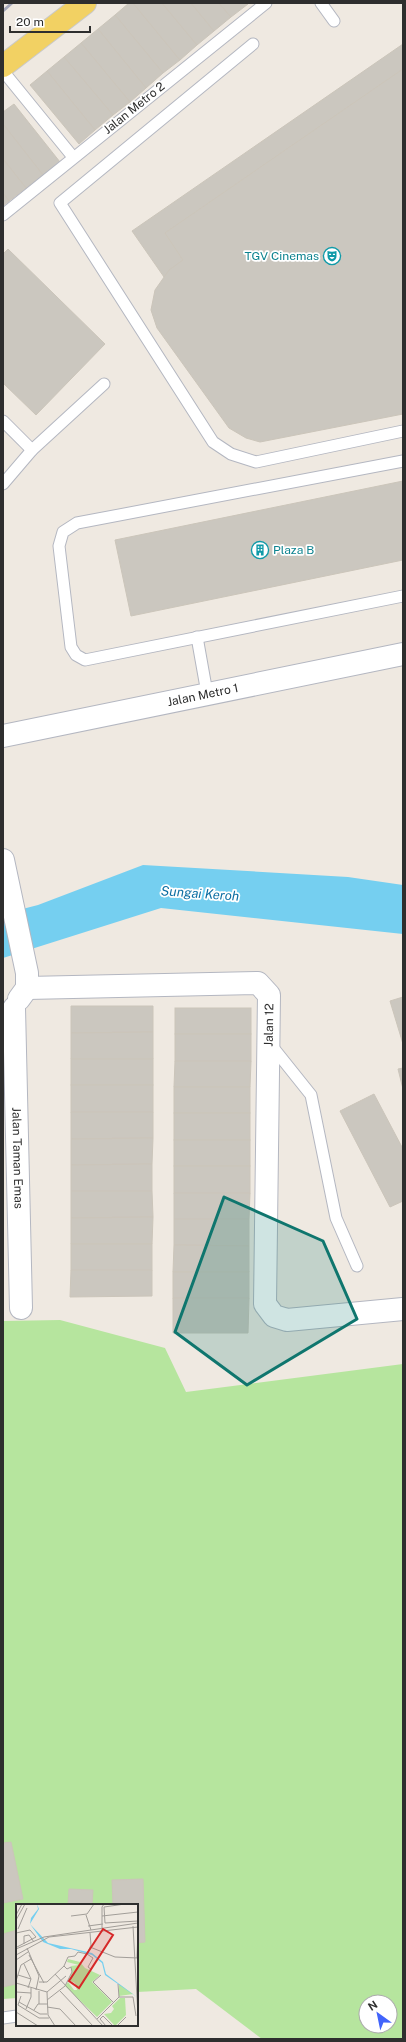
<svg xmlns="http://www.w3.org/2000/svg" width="406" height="2042" font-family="'Public Sans',sans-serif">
  <rect width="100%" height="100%" fill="#efe9e1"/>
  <!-- green -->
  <path fill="#b6e59e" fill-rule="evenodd" d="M60 1320 165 1348 186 1392 403 1364V2039H262L196 1989 137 1992V1905H17V1998L3 1999V1321ZM366 2002H390V2026H366Z"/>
  <!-- water -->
  <polygon fill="#75cff0" points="143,865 348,877 403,885 403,934 161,908 3,958 3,914 38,905"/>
  <!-- building -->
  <g fill="#cbc7bf" stroke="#cbc5ba">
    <polygon points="129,3 133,3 180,60 163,73 115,15"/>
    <polygon points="133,3 162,3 197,45 180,60"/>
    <polygon points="162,3 191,3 214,31 197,45"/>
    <polygon points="191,3 219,3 231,17 214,31"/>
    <polygon points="219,3 248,3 248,4 231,17"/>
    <polygon points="115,15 163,73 146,88 98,29"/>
    <polygon points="98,29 146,88 130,102 81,43"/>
    <polygon points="81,43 130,102 113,115 64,57"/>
    <polygon points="403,44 403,69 165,233 183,260 164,277 132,231"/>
    <polygon points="64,57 113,115 95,130 47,71"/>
    <polygon points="403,69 403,414 260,442 246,438 229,428 157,328 151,310 155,290 169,270 183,260 165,233"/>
    <polygon points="47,71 95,130 79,144 30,85"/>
    <polygon points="14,104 60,162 43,175 3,124 3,112"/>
    <polygon points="3,124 43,175 26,188 3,159"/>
    <polygon points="3,159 26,188 9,201 3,193"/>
    <polygon points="3,193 9,201 3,206"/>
    <polygon points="8,249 105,344 36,415 3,383 3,254"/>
    <polygon points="403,481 403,560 131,616 115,540"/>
    <polygon points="403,997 403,1044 390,1001"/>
    <polygon points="71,1006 153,1006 153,1032 71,1033"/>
    <rect x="175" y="1008" width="76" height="26"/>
    <polygon points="153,1032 153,1059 71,1059 71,1033"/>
    <rect x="175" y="1034" width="76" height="27"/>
    <rect x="71" y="1059" width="82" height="26"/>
    <polygon points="175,1061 251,1061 250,1087 174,1087"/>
    <polygon points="403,1068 403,1089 398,1069"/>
    <rect x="71" y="1085" width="82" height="27"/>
    <rect x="174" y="1087" width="76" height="26"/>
    <polygon points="374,1094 403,1149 403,1201 390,1207 340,1111"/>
    <polygon points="71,1112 153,1112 153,1138 71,1139"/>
    <rect x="174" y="1113" width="76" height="27"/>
    <polygon points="153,1138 152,1164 71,1165 71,1139"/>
    <rect x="174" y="1140" width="76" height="26"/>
    <polygon points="152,1164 152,1191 71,1191 71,1165"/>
    <rect x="174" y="1166" width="76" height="27"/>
    <polygon points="71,1191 152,1191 153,1217 71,1218"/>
    <polygon points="174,1193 250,1193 249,1219 174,1219"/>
    <polygon points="153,1217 152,1244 71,1244 71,1218"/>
    <polygon points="174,1219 249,1219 249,1246 174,1245"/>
    <rect x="71" y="1244" width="81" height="26"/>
    <polygon points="174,1245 249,1246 249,1272 173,1272"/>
    <polygon points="71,1270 152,1270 152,1296 70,1297"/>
    <rect x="173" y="1272" width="76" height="26"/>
    <polygon points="173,1298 249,1298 248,1333 173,1333"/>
    <polygon points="11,1842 23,1899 3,1903 3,1843"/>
    <polygon points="143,1879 145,1942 137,1943 137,1905 113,1905 112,1880"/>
    <polygon points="69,1889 93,1890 92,1905 68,1905"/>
    <polygon points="17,1930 17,1986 16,1984 3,1987 3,1934"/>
  </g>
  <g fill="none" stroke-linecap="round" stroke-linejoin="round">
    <!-- service casing -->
    <g stroke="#b4b7c1" stroke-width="13">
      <g id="service">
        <polyline points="321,3 334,21"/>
        <polyline points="253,44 60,203 213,442 231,454 256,462 403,431"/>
        <polyline points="3,71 73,157"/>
        <polyline points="3,215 266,3"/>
        <polyline points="3,421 32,450"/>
        <polyline points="403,461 77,523 63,532 59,546 71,647 76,655 85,660 403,596"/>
        <polyline points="3,484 32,450 104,384"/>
        <polyline points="197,637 207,693"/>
        <polyline points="271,1045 311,1095 336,1218 357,1266"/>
        <polyline points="3,2018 17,2016"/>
      </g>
    </g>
    <!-- minor casing -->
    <g stroke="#b4b7c1" stroke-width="24">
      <g id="minor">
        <path id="s1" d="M3 736 403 654"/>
        <polyline points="3,860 27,973 27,988 19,999"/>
        <polyline points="27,988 258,983 269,995 265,1304 274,1316 287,1320 403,1309"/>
        <path id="s2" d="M14 1008 21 1308"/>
      </g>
    </g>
    <!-- primary casing -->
    <g stroke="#c9c9c9" stroke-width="24">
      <polyline id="primary" points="3,66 85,3"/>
    </g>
    <!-- service -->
    <use href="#service" stroke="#fff" stroke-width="11"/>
    <!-- minor -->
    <use href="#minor" stroke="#fff" stroke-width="22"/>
    <!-- primary -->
    <use href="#primary" stroke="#f2d163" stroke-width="22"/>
    <!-- rail -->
    <polyline stroke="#a3a6b8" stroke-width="3" points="3,11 12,3"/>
  </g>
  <!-- marked area -->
  <path fill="#0f766e" fill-opacity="0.2" stroke="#0f766e" stroke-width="3" stroke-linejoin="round" d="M224 1197 323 1241 357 1319 247 1385 175 1332Z"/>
  <!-- icons -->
  <defs>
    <g id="theatre-ring" transform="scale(0.9)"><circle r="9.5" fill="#fff" stroke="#0f9aa8" stroke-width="1.5"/><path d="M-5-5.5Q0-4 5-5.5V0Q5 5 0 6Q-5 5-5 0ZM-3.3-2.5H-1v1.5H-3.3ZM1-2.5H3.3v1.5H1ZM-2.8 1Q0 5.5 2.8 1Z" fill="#0f9aa8"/></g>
    <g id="building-ring" transform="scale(0.9)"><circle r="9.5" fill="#fff" stroke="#0f9aa8" stroke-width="1.5"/><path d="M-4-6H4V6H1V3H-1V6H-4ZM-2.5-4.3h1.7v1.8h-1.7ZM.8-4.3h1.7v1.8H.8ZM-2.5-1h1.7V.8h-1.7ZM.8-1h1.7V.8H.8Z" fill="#0f9aa8"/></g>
  </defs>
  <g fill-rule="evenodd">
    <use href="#theatre-ring" x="332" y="256"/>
    <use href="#building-ring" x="260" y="550"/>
  </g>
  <g text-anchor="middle" stroke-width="3.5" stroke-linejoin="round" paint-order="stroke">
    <!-- street labels -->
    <g font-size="12" fill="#2e2e2e" stroke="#fff">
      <text transform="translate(134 108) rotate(-39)" y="4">Jalan Metro 2</text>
      <text dy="4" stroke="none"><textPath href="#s1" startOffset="204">Jalan Metro 1</textPath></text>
      <text transform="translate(269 1025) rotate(-89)" y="4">Jalan 12</text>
      <text dy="4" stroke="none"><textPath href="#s2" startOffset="150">Jalan Taman Emas</textPath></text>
    </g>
    <!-- culture labels -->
    <g font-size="12" fill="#0d838f" stroke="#fff" text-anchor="end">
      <text x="319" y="260">TGV Cinemas</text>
      <text x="273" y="554" text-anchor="start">Plaza B</text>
    </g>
    <!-- water labels -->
    <g font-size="13" font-style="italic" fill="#0d6fa3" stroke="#fff">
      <text transform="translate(200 893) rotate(4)" y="5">Sungai Keroh</text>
    </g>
  </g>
  <!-- overview -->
  <g transform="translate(16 1904)">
    <rect width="122" height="122" fill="#efe9e1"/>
    <path d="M52 55 64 58 69 64 84 71 76 78 96 98 81 113 49 82 52 78 58 86H61L59 79 53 76 56 68 55 62 63 61 51 58ZM103 80 117 90 103 92ZM104 94H109L110 111 99 122 88 110 95 109 98 105 96 102Z" fill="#b6e59e"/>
    <path d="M21 0 23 5 14 20 32 39 76 49 87 58 90 70 122 94 89 71 86 59 76 51 55 45H44L27 38 14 20 15 14 22 5Z" fill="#75cff0"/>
    <path fill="none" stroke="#a29e99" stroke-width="1" d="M109 0 88 3 89 19 122 17M0 11 6 0M70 11 75 26M55 12 71 10 78 0M86 12 122 8M0 16 9 0M72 22 87 20M117 22 122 112M86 24V3L88 0M2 25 11 4M0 29 14 26 20 33 1 43 0 42M8 40V32L13 31 18 38M74 43 99 53 122 54M11 44 23 72 20 86M0 45 28 33 122 19M71 50 77 54 72 63 76 66M0 51 33 33 122 23M13 51 28 79M121 54 122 26M0 56 12 48M8 60 15 75 12 84M48 62 51 65 55 63 56 68 49 82M39 70 87 122M2 71 15 75M85 71 77 78 97 98M0 77 5 61 15 55M23 78H31L48 62 52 53 59 52 62 48 71 50 75 41 74 29M0 79 31 88 50 72M102 80 103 93M44 87 77 122M0 88 15 89M31 88 32 111 39 122M5 92 2 101 23 114H33M31 96 49 82M3 98 24 110H31M23 100V87M31 103 44 105 60 122M10 105 15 93V84M18 106 22 100H31M0 108 22 122M81 115 103 93H117L120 112M90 122 84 115 87 112 97 122M101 122 110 113"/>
    <path fill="#d62828" fill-opacity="0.15" stroke="#d62828" stroke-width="2" d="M87 25 97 31 63 84 53 77Z"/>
    <rect width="122" height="122" fill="none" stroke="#2e2e2e" stroke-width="2"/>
  </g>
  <!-- border -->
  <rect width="406" height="2042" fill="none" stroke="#2e2e2e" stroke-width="8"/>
  <!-- north arrow -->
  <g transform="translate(378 2014) rotate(327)"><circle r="19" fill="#ffffff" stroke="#ababab"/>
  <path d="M0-3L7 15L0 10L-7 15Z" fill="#4264fb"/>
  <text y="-6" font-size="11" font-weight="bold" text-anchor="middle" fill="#2e2e2e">N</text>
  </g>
  <!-- scale -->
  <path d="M10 26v6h80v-6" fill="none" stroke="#2e2e2e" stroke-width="2"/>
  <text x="16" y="26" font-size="12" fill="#2e2e2e" stroke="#ffffff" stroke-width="3" paint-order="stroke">20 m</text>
</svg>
